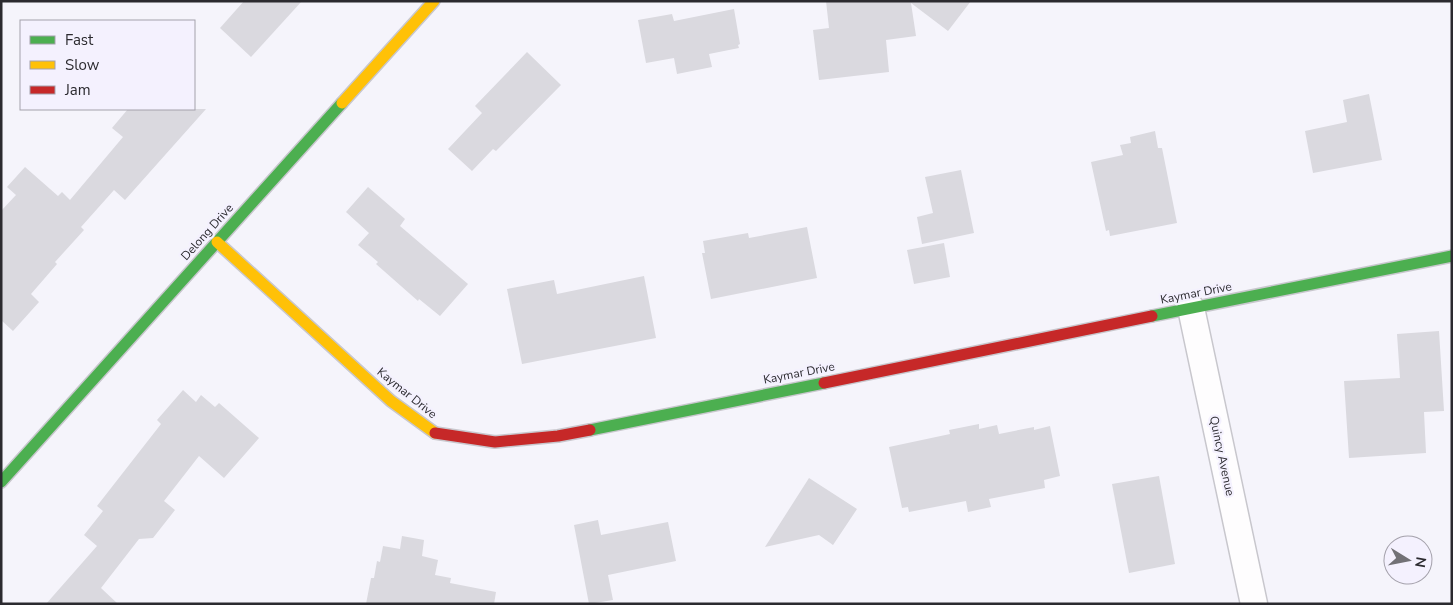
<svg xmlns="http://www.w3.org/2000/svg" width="1453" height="605" font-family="'Nunito Sans',sans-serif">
  <rect width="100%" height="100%" fill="#f5f4fb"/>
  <!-- building -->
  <g fill="#dad9df">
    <polygon points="244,1 302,1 251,57 220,28"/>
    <polygon points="826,1 971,1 948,31 911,3 916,36 886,40 889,72 819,80 813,30 829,28"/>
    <polygon points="734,9 740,44 738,45 739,48 709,54 712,67 677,74 674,58 646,63 638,20 672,14 674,21"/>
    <polygon points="527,52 561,85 496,151 493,149 472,171 448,149 482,113 475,106"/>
    <polygon points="1369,94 1382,160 1313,173 1305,131 1347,122 1343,100"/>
    <polygon points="128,109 206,109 125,200 114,190 81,227 84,230 55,262 57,264 31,294 39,302 13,331 1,320 1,211 16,195 7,187 25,167 58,196 62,192 70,200 123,137 112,128"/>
    <polygon points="1155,131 1158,148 1162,148 1177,223 1110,236 1109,230 1106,231 1091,162 1123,155 1120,145 1131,143 1130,137"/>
    <polygon points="961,170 974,233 922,244 917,217 933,213 925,177"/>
    <polygon points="368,187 405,219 400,226 468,284 440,316 419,299 418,301 376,264 378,262 358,245 369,233 346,212"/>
    <polygon points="807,227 817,278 711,299 702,253 705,253 703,241 748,233 749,238"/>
    <polygon points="944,243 950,277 914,284 907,250"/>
    <polygon points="644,276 656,338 522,364 507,289 554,280 557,294"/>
    <polygon points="1439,331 1444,411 1424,412 1426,453 1349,458 1344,381 1400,378 1397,334"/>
    <polygon points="183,390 196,402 201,395 215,407 219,403 259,438 224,478 199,456 164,501 175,510 153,538 139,539 101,588 118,604 46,604 97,546 84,535 103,511 97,506 161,424 157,420"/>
    <polygon points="979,424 979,429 997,425 999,434 1034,427 1034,430 1050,426 1060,476 1044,480 1045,488 989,499 991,507 968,512 966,501 909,512 908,507 902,508 889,447 950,434 949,430"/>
    <polygon points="1159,476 1175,564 1129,573 1112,484"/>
    <polygon points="809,478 857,509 833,545 819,535 765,547"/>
    <polygon points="598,520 601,535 668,522 676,561 608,575 613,600 589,604 574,525"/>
    <polygon points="402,536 424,540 422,556 438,560 435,575 451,578 450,583 496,592 494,604 366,604 371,578 374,578 377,561 380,562 383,546 400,549"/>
  </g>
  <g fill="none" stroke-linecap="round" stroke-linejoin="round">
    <!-- street casing -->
    <g stroke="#c8c7cd" stroke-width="29">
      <polyline id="street" points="1191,308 1254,604"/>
    </g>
    <!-- fast casing -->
    <g stroke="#c8c7cd" stroke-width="14">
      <g id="fast">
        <polyline points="1152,316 1452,256"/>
        <polyline points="590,430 824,383"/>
        <polyline points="1,482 342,103"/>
      </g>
    </g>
    <!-- slow casing -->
    <g stroke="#c8c7cd" stroke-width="14">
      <g id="slow">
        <polyline points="342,103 434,1"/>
        <polyline points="217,242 391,401 435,433"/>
      </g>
    </g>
    <!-- jam casing -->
    <g stroke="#c8c7cd" stroke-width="14">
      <g id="jam">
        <polyline points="824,383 1152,316"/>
        <polyline points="435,433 495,442 558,436 590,430"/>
      </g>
    </g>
    <!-- street -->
    <use href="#street" stroke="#fefdfe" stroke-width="26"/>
    <!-- fast -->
    <use href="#fast" stroke="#4caf50" stroke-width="11"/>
    <!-- slow -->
    <use href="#slow" stroke="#ffc107" stroke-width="11"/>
    <!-- jam -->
    <use href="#jam" stroke="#c62828" stroke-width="11"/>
  </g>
  <g text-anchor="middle" stroke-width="4.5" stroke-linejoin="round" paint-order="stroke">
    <!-- street labels -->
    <g font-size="12" fill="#2b2a2f" stroke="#f4f1fe">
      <text transform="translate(207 232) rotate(-48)" y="4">Delong Drive</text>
      <text transform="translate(1196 293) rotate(-11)" y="4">Kaymar Drive</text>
      <text transform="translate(799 373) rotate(-11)" y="4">Kaymar Drive</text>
      <text transform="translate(407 393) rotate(39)" y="4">Kaymar Drive</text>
      <text transform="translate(1222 456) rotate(78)" y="4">Quincy Avenue</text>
    </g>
  </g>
  <!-- border -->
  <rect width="1453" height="605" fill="none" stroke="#2b2a2f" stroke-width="5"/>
  <!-- legend -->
  <rect x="20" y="20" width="175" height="90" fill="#f4f1fe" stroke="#a4a1ab"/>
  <rect x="30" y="36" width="25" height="8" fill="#4caf50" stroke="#a4a1ab"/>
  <text x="65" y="45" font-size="15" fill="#2b2a2f">Fast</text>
  <rect x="30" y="61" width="25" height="8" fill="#ffc107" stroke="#a4a1ab"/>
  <text x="65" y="70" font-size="15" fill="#2b2a2f">Slow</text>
  <rect x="30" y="86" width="25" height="8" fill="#c62828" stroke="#a4a1ab"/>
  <text x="65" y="95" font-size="15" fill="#2b2a2f">Jam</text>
  <!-- north arrow -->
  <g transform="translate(1408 560) rotate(100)"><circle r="24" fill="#f4f1fe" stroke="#a4a1ab"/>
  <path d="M0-4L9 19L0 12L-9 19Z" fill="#727176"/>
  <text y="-8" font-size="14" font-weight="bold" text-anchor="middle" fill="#2b2a2f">N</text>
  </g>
</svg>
